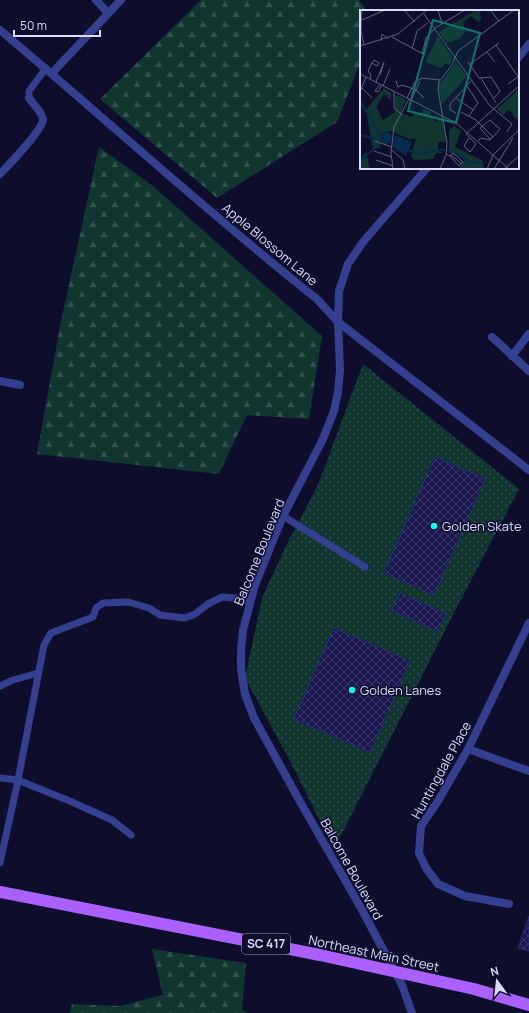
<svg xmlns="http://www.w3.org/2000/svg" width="529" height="1013" font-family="Manrope,sans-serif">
  <defs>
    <pattern id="forest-firs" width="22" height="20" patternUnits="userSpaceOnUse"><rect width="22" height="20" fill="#10362f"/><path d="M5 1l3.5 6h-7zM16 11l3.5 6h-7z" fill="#32524e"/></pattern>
    <pattern id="park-dots" width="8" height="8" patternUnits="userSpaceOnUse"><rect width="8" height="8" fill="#10362f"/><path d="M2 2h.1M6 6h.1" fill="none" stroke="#32524e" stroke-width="1.8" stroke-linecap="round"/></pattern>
    <pattern id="building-cross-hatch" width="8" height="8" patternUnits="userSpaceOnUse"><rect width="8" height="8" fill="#1a184f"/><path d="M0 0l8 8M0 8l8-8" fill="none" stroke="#3b3969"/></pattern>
  </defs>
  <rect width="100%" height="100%" fill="#0e0e2c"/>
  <!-- forest -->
  <g fill="url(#forest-firs)">
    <polygon points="201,0 359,0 367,11 361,11 361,61 337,122 217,198 100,99"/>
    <polygon points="99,147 153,186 322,336 309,419 247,415 219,474 37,454 60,326"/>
    <polygon points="152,949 246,963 242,1010 249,1013 69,1013 72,1004 120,1006 163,995"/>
  </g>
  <!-- park -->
  <polygon fill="url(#park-dots)" points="363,364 519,489 456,609 334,849 289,759 245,678 262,598 286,546 318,485"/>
  <!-- building -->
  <g fill="url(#building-cross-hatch)" stroke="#2a287d">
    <polygon points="435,457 485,479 434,595 384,573"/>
    <polygon points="400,593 446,614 437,631 392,610"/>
    <polygon points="334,628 410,661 370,752 294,719"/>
    <polygon points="529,916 529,951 518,948"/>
  </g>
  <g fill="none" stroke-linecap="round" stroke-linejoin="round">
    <!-- lane -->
    <g stroke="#34408f" stroke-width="7">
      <polyline points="29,98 29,91 46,68"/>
      <polyline points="283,516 365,567"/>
      <polyline points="0,686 13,680 38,673"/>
      <polyline points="0,778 18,780 72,802 112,820 131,835"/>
      <polyline points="0,863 17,785 44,645 51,633 93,617 96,608 103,603 128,602 149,608 160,615 185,618 195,614 208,604 222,597 235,598 250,602"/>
    </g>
    <!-- street -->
    <g stroke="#34408f" stroke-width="8">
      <polyline points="96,0 108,13"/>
      <path d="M0 30C106 119 208 213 317 299L338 322 529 470"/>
      <polyline points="518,58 529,44"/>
      <polyline points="52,73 121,0"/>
      <path d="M0 174C8 166 44 128 43 119 42 112 33 104 29 98"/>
      <polyline points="492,337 529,371"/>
      <polyline points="512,356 529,334"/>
      <polyline points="0,381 20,385"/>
      <polyline points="468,749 529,771"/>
      <polyline points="509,904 465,896 438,884 426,868 419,853 421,826 438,801 468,749 529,623"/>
      <polyline points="412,1013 402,985 361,908 298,798 254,718 245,694 241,669 241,650 243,630 255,585 283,516 323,439 334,411 338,392 340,370 338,322 339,291 348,264 363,242 427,168"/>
    </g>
    <!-- primary -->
    <polyline stroke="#a960ff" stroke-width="12" points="0,892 320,955 474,989 529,1005"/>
  </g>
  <!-- markers -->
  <g fill="#05ffef" stroke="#0e0e2c" stroke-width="1.5">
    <circle cx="434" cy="526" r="4"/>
    <circle cx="352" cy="690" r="4"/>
  </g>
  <g text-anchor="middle" stroke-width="3" stroke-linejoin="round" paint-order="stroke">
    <!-- shield labels -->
    <rect fill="#0e0e2c" stroke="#9c9ec0" stroke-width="1" x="242" y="934" width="48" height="20" rx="3"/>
    <g font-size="12" font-weight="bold" fill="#d9dbff">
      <text x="266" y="948">SC 417</text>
    </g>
    <!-- street labels -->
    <g font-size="13" fill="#d9dbff" stroke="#0e0e2c">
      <text transform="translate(270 244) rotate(40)" y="5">Apple Blossom Lane</text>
      <text transform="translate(259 552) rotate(-68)" y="5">Balcome Boulevard</text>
      <text transform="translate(441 770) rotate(-61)" y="5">Huntingdale Place</text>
      <text transform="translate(352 869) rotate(61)" y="5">Balcome Boulevard</text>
      <text transform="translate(374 953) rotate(12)" y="5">Northeast Main Street</text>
    </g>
    <!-- poi labels -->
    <g font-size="13" fill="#d9dbff" stroke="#0e0e2c" text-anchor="start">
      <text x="442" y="531">Golden Skate</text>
      <text x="360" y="695">Golden Lanes</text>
    </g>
  </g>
  <!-- overview -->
  <g transform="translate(360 10)">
    <rect width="159" height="159" fill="#0e0e2c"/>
    <path d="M116 0H120L121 10 118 12 111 6 103 12 105 21 100 29 87 33 79 22ZM78 26 93 48 90 55 85 53 81 58 65 52ZM24 78 31 83V90L24 84 16 97 23 110 35 102V87L38 85 46 90 41 102 44 104 52 107 55 102 63 103V99L71 102 70 106 77 112 78 108 84 111 86 132H78V141L84 143H76L73 149 55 150 51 146 56 128 49 129 31 121 21 123 20 138 13 139 6 100ZM159 79V112L153 106 152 102 148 100 143 105 137 99ZM94 116 101 121 95 137 123 151 124 159H99L105 149 97 143H89V120ZM6 142 10 159H1L0 149Z" fill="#10362f"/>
    <path d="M96 52 107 66 82 94 78 77Z" fill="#10362f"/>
    <path d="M20 128a6 6 0 1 1 12 0a6 6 0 1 1-12 0ZM35 125 52 132 46 146 33 137Z" fill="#052c4e"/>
    <path fill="none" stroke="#052c4e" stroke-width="2" d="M0 91 21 126M0 125 18 129M88 140 109 151 123 154M49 141 62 144 76 140H85M0 151 20 134"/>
    <path fill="none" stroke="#5f6080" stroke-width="1" d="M2 0 1 21 4 35M44 0 55 12M78 0 82 14M130 0 139 11M64 4 130 96 152 114 147 122M2 10 25 0M75 18 105 0M32 27 65 45M21 31 22 24 28 29M136 35 159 68M0 36 38 24 67 0M52 39 57 21 68 13M127 42 135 52M62 44 66 28 75 18M108 52 119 68 131 67 140 81 133 89M110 54 139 33M0 64 96 113 149 159M121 68 136 93M10 69 11 65 8 61 12 53 14 50 19 53 17 56 12 53M36 71 38 77 42 75 56 80 64 88M16 72 24 52 20 65M20 74 15 81 18 82 22 75M148 74 158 67M23 76 30 59M107 76 118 93 109 106M1 77 12 88M34 81V98L41 104M0 82 6 67M47 88 55 72 62 68 80 70M96 88 113 100M51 90 60 71M101 102 116 110 133 127M96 103 90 100V94L112 70M109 128 104 136 110 142 116 134 106 124 159 76M15 131 32 137M118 131 121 128 130 130V129L132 128 133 127 140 119 130 110 120 118 130 129M32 140 43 150 45 159M14 141 32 147M86 144 90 146 93 143 103 152 99 156 90 146M91 145 102 154M16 150 33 156M33 159 31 143 34 117 49 89M80 159 86 145 87 133 78 79 79 72 92 55 98 41 154 0M127 159 133 145 159 120M134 159 153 128M144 159 159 146"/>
    <path fill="#0f766e" fill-opacity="0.15" stroke="#0f766e" stroke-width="2" d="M73 10 120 23 96 113 48 101Z"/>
    <rect width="159" height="159" fill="none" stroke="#d9dbff" stroke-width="2"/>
  </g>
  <!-- north arrow -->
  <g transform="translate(497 981) rotate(345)" stroke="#0e0e2c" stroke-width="3" paint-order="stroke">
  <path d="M0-3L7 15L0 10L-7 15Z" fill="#d9dbff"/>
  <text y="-6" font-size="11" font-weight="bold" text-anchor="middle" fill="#d9dbff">N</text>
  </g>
  <!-- scale -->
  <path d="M14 30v6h86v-6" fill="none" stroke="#d9dbff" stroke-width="2"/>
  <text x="20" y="30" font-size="12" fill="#d9dbff" stroke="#0e0e2c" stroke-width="3" paint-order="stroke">50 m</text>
</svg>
